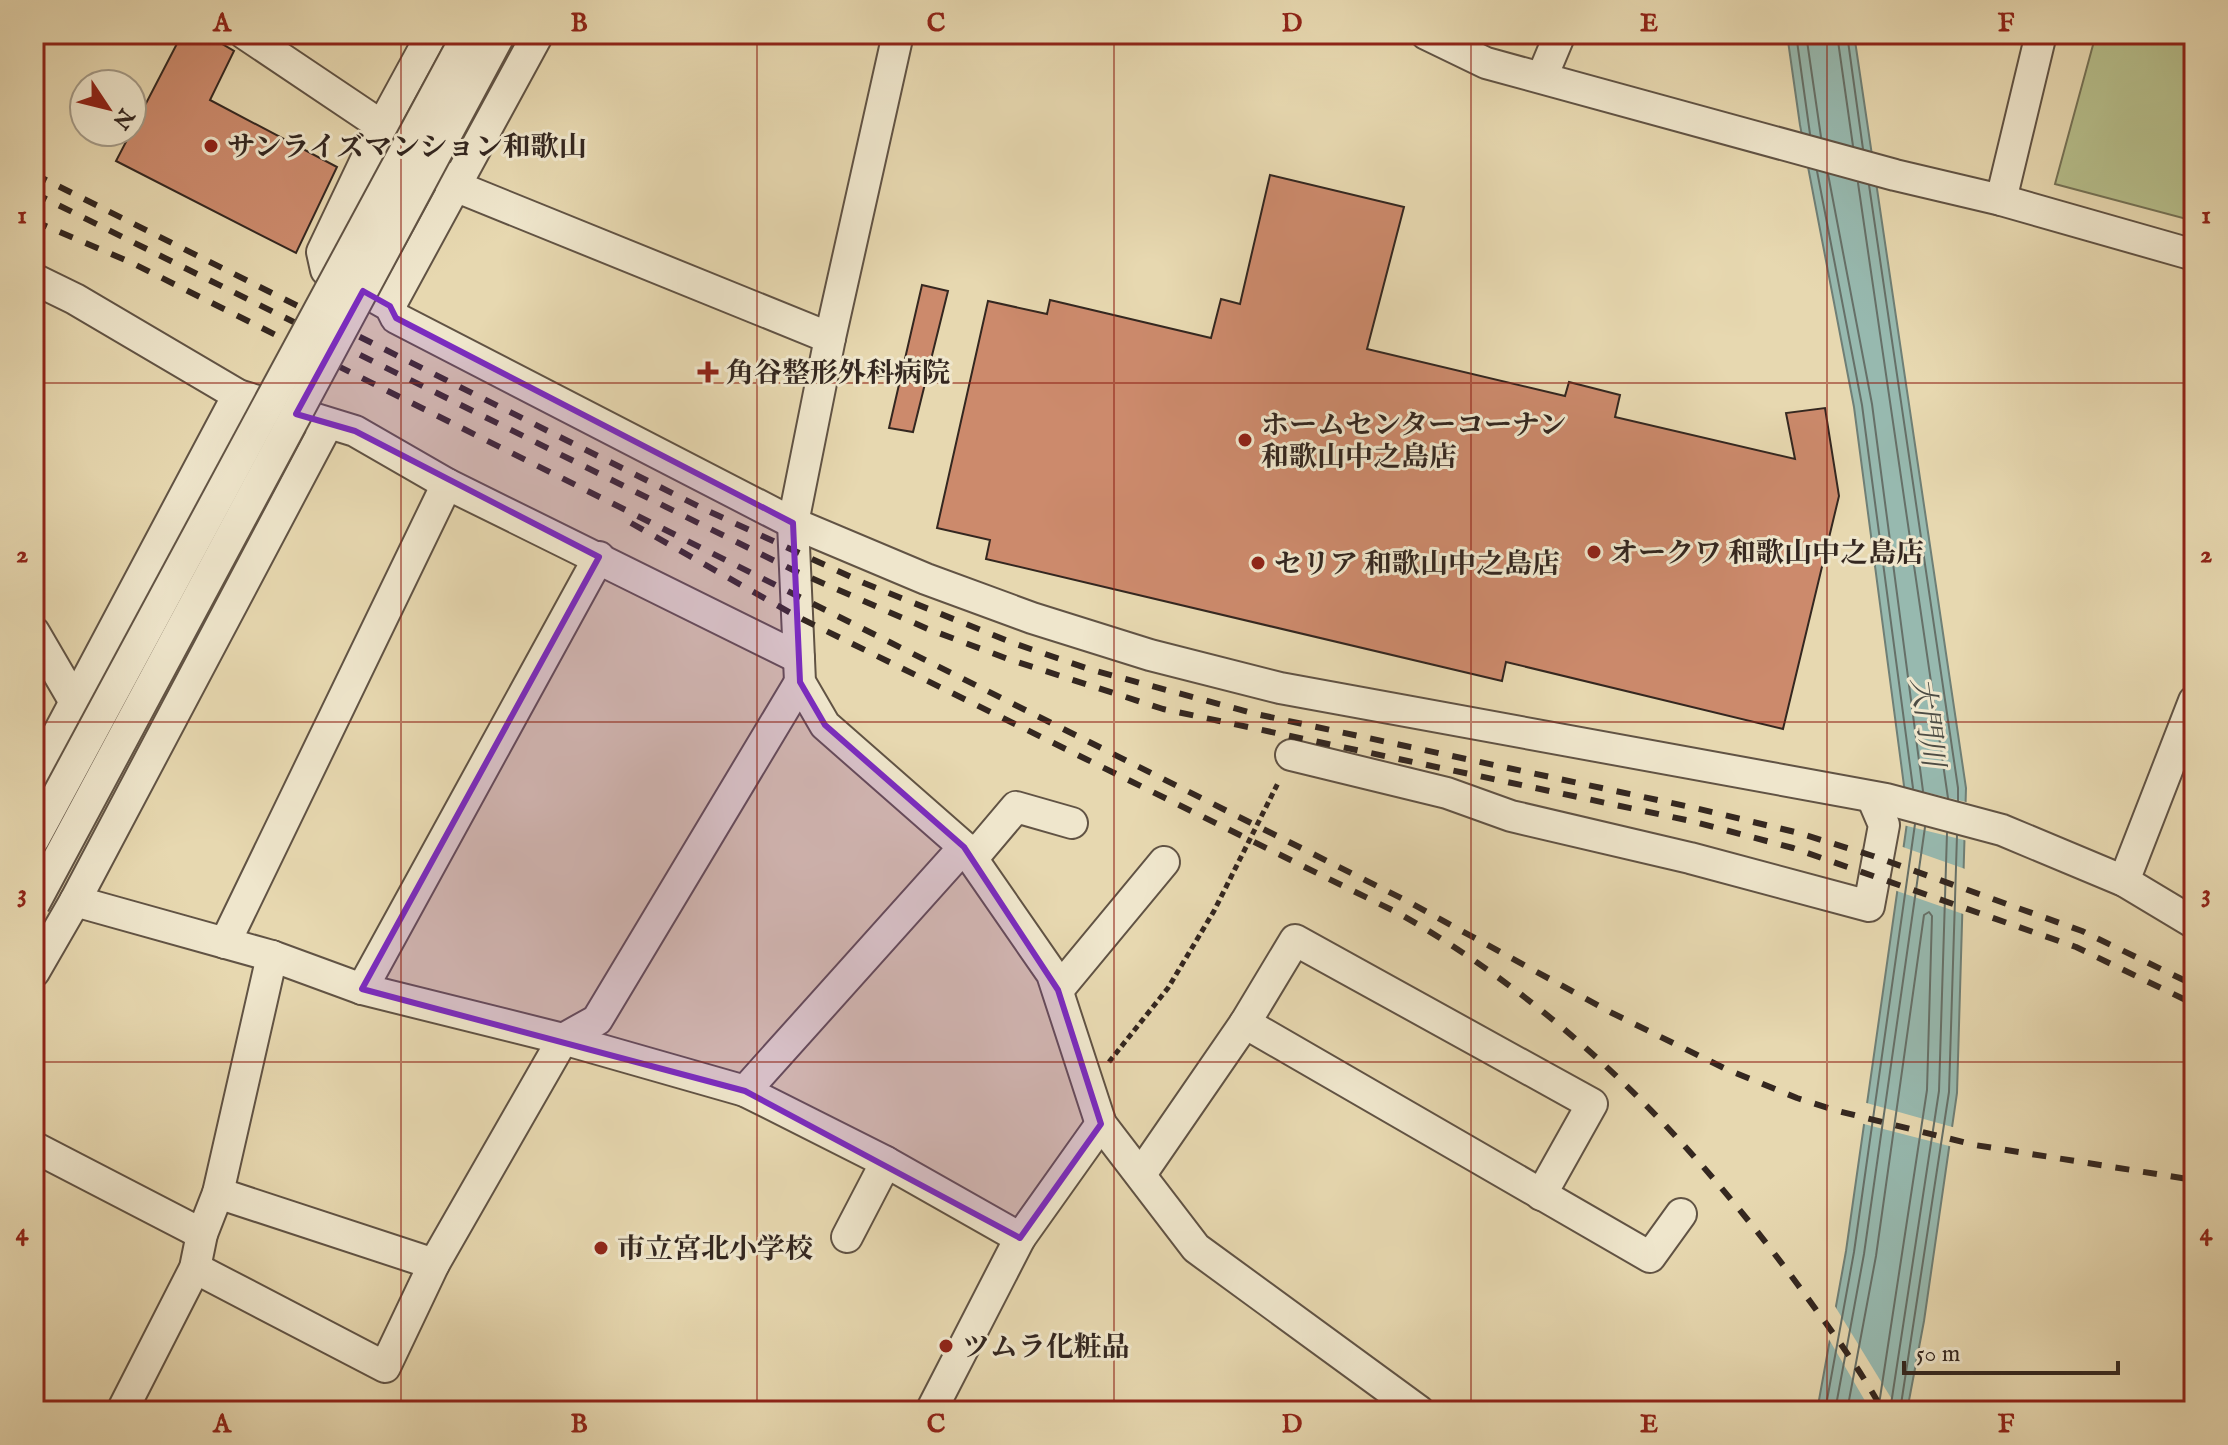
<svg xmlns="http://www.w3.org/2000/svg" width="2228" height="1445" font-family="'IM FELL English','Noto Serif JP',serif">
  <rect width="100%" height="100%" fill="#e7d8b0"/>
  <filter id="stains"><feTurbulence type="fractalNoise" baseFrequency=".0025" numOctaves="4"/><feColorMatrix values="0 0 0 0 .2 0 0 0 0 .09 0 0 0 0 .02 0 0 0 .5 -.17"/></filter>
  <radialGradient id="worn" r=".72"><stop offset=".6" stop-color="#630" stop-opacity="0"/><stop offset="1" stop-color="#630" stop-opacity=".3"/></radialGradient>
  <!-- green -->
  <polygon fill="#b6be8b" stroke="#757256" stroke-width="2" points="2096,34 2194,34 2194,221 2055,184"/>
  <!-- water -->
  <polygon fill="#97b9af" stroke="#6f7f76" stroke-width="2" points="1787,34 1854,34 1966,788 1957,1093 1924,1321 1907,1411 1817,1411 1846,1251 1908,816 1854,407 1800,125"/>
  <!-- pier -->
  <g fill="#e7d8b0">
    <polygon points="1900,786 1970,803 1968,841 1903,825"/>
    <polygon points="1900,846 1968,870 1966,915 1894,890"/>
    <polygon points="1863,1102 1956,1128 1953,1147 1860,1123"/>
    <polygon points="1833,1303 1899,1411 1871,1411 1827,1336"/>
  </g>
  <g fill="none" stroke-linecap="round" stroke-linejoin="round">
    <!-- shore -->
    <g stroke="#667068" stroke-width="2">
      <polyline points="1796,34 1810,134"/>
      <polyline points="1806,34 1821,137"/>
      <polyline points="1837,34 1853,146"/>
      <polyline points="1847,34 1863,149"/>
      <polyline points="1817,171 1862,405 1913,788"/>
      <polyline points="1828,174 1872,404 1923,791"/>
      <polyline points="1858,183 1948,798"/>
      <polyline points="1869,185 1958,788 1958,801"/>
      <polyline points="1825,1411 1854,1252 1915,824"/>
      <polyline points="1835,1411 1864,1254 1925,827"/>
      <polyline points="1847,1411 1876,1256 1924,915 1929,912 1932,916 1927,1090 1878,1411"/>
      <polyline points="1890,1411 1939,1091 1947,833"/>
      <polyline points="1900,1411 1949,1092 1957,835"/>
    </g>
  </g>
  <!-- building -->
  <g fill="#cc8a6c" stroke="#342720" stroke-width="2">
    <polygon points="182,34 205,34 234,51 210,100 337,167 296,253 116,161"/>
    <polygon points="1270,175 1404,207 1367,349 1565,396 1569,382 1620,395 1615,417 1795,459 1786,413 1825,408 1839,496 1783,729 1506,662 1502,681 986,559 990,540 937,528 988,301 1047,314 1050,300 1211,338 1221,299 1240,304"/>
    <polygon points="922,285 948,291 913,432 889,428"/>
  </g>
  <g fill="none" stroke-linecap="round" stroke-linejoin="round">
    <!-- minor casing -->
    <g stroke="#615344" stroke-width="34">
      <g id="minor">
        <polyline points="245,34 382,126 455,186 830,338"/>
        <polyline points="432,34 382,126 322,252 326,270 390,306 396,318 793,523 926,579 1032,618 1150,655 1280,688 1886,799 2002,830 2124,881 2194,923"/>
        <polyline points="898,34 830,338 793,523 800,682 825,725 964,847 1052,974 1101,1124 1196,1248 1419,1411"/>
        <polyline points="1426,34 1486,63 1895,175 2001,200 2194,255"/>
        <polyline points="1542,77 1560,34"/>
        <polyline points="2001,200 2041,34"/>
        <polyline points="34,279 75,299 238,395 355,431 447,484 799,658"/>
        <polyline points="390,306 538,34"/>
        <polyline points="34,632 76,704"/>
        <polyline points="1291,755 1447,793 1511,816 1690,858 1869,906 1884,825 1872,797"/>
        <polyline points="34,779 238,395"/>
        <polyline points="972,859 1016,807 1072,823"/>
        <polyline points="2124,881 2194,701"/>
        <polyline points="75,901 272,956 362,989 563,1039 745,1091 886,1162 1020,1238"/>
        <polyline points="225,943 447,484"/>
        <polyline points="34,972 75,901 327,425"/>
        <polyline points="362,989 599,557"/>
        <polyline points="1058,990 1164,862"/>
        <polyline points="1245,1023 1295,940 1592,1104 1541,1195"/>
        <polyline points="745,1091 964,847"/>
        <polyline points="34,1147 202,1234"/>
        <polyline points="1141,1174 1245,1023 1650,1257 1681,1214"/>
        <polyline points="218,1193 434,1264"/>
        <polyline points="847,1237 886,1162"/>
        <polyline points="195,1268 385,1367 434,1264 563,1039 597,1020 800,682"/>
        <polyline points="122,1411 195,1268 202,1234 218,1193 272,956"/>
        <polyline points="931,1411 1020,1238 1101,1124"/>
      </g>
    </g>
    <!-- path -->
    <polyline stroke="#342720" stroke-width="5" stroke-dasharray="6 4" stroke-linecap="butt" points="1109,1062 1168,988 1214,911 1279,781"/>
    <!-- minor -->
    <use href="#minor" stroke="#efe6cc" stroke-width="30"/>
    <!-- rail -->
    <g stroke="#342720" stroke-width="6" stroke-dasharray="14 14" stroke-linecap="butt">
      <polyline points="34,174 706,510 864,583 1013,643 1092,670 1256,714 1695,808 1799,833 1873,856 2082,931 2194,985"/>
      <polyline points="34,193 795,571 928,629 1008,659 1163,709 1691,821 1793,848 2076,947 2194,1004"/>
      <polyline points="34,221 130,262 1407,901 1612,1013 1726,1069 1797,1098 1838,1111 1975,1145 2194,1180"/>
      <path d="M631 523 798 617 1400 914C1563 1007 1687 1135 1798 1285 1828 1326 1859 1367 1883 1411"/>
    </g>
    <!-- minor-bridge casing -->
    <g stroke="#615344" stroke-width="34" stroke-linecap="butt">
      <g id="minor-bridge">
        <polyline points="34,839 468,34"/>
        <polyline points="34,904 500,34"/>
      </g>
    </g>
    <!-- minor-bridge -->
    <use href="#minor-bridge" stroke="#efe6cc" stroke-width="30"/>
  </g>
  <!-- marked area -->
  <path fill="#7b2cbf" fill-opacity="0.2" stroke="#7b2cbf" stroke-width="6" stroke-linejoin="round" d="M363 291 390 306 396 318 793 523 800 682 825 725 964 847 1058 990 1101 1124 1020 1238 745 1091 362 989 599 557 355 431 296 414Z"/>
  <!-- grid -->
  <path fill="none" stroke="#8f2418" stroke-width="2" stroke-opacity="0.55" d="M401 34V1411M757 34V1411M1114 34V1411M1471 34V1411M1827 34V1411M34 383H2194M34 722H2194M34 1062H2194"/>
  <!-- markers -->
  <g fill="#8f2418" stroke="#efe6cc" stroke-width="3">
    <circle cx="211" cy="146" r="8"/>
    <path d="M704 360h8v8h8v8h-8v8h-8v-8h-8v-8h8z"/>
    <circle cx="1245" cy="440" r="8"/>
    <circle cx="1594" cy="552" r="8"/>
    <circle cx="1258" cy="563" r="8"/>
    <circle cx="601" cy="1248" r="8"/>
    <circle cx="946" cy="1346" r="8"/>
  </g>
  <g text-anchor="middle" stroke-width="6" stroke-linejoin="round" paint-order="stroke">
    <!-- poi labels -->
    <g font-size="28" font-weight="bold" fill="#342720" stroke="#efe6cc" text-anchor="start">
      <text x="227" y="156">サンライズマンション和歌山</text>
      <text x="726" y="382">角谷整形外科病院</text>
      <text x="1261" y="434">ホームセンターコーナン<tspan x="1261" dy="32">和歌山中之島店</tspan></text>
      <text x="1610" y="562">オークワ 和歌山中之島店</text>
      <text x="1274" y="573">セリア 和歌山中之島店</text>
      <text x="617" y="1258">市立宮北小学校</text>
      <text x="962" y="1356">ツムラ化粧品</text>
    </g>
    <!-- water labels -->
    <g font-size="30" font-style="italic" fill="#4d4c44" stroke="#efe6cc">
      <text transform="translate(1928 722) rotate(82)" y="10">大門川</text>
    </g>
  </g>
  <!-- margin -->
  <rect width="2228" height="1445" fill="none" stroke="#e7d8b0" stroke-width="88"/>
  <!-- north arrow -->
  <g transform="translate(108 108) rotate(125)"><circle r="38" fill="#efe6cc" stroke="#a49a87" stroke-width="2"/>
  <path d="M0-6L14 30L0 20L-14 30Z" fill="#8f2418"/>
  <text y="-12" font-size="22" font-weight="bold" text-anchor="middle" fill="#342720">N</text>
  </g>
  <!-- scale -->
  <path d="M1904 1361v12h214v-12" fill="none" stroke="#342720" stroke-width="4"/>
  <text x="1916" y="1361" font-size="24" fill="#342720" stroke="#efe6cc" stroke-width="6" paint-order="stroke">50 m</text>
  <rect x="44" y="44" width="2140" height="1357" fill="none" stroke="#8f2418" stroke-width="3"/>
  <g font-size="26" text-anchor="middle" font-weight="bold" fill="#8f2418">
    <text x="222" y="31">A</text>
    <text x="579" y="31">B</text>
    <text x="936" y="31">C</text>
    <text x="1292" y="31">D</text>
    <text x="1649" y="31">E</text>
    <text x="2006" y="31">F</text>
    <text x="22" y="223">1</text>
    <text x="2206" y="223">1</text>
    <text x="22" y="562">2</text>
    <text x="2206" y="562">2</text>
    <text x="22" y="901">3</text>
    <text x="2206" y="901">3</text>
    <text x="22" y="1240">4</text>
    <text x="2206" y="1240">4</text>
    <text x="222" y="1432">A</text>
    <text x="579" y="1432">B</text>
    <text x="936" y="1432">C</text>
    <text x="1292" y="1432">D</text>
    <text x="1649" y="1432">E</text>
    <text x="2006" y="1432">F</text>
  </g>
  <rect width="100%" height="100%" filter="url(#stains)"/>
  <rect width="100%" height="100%" fill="url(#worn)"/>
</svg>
